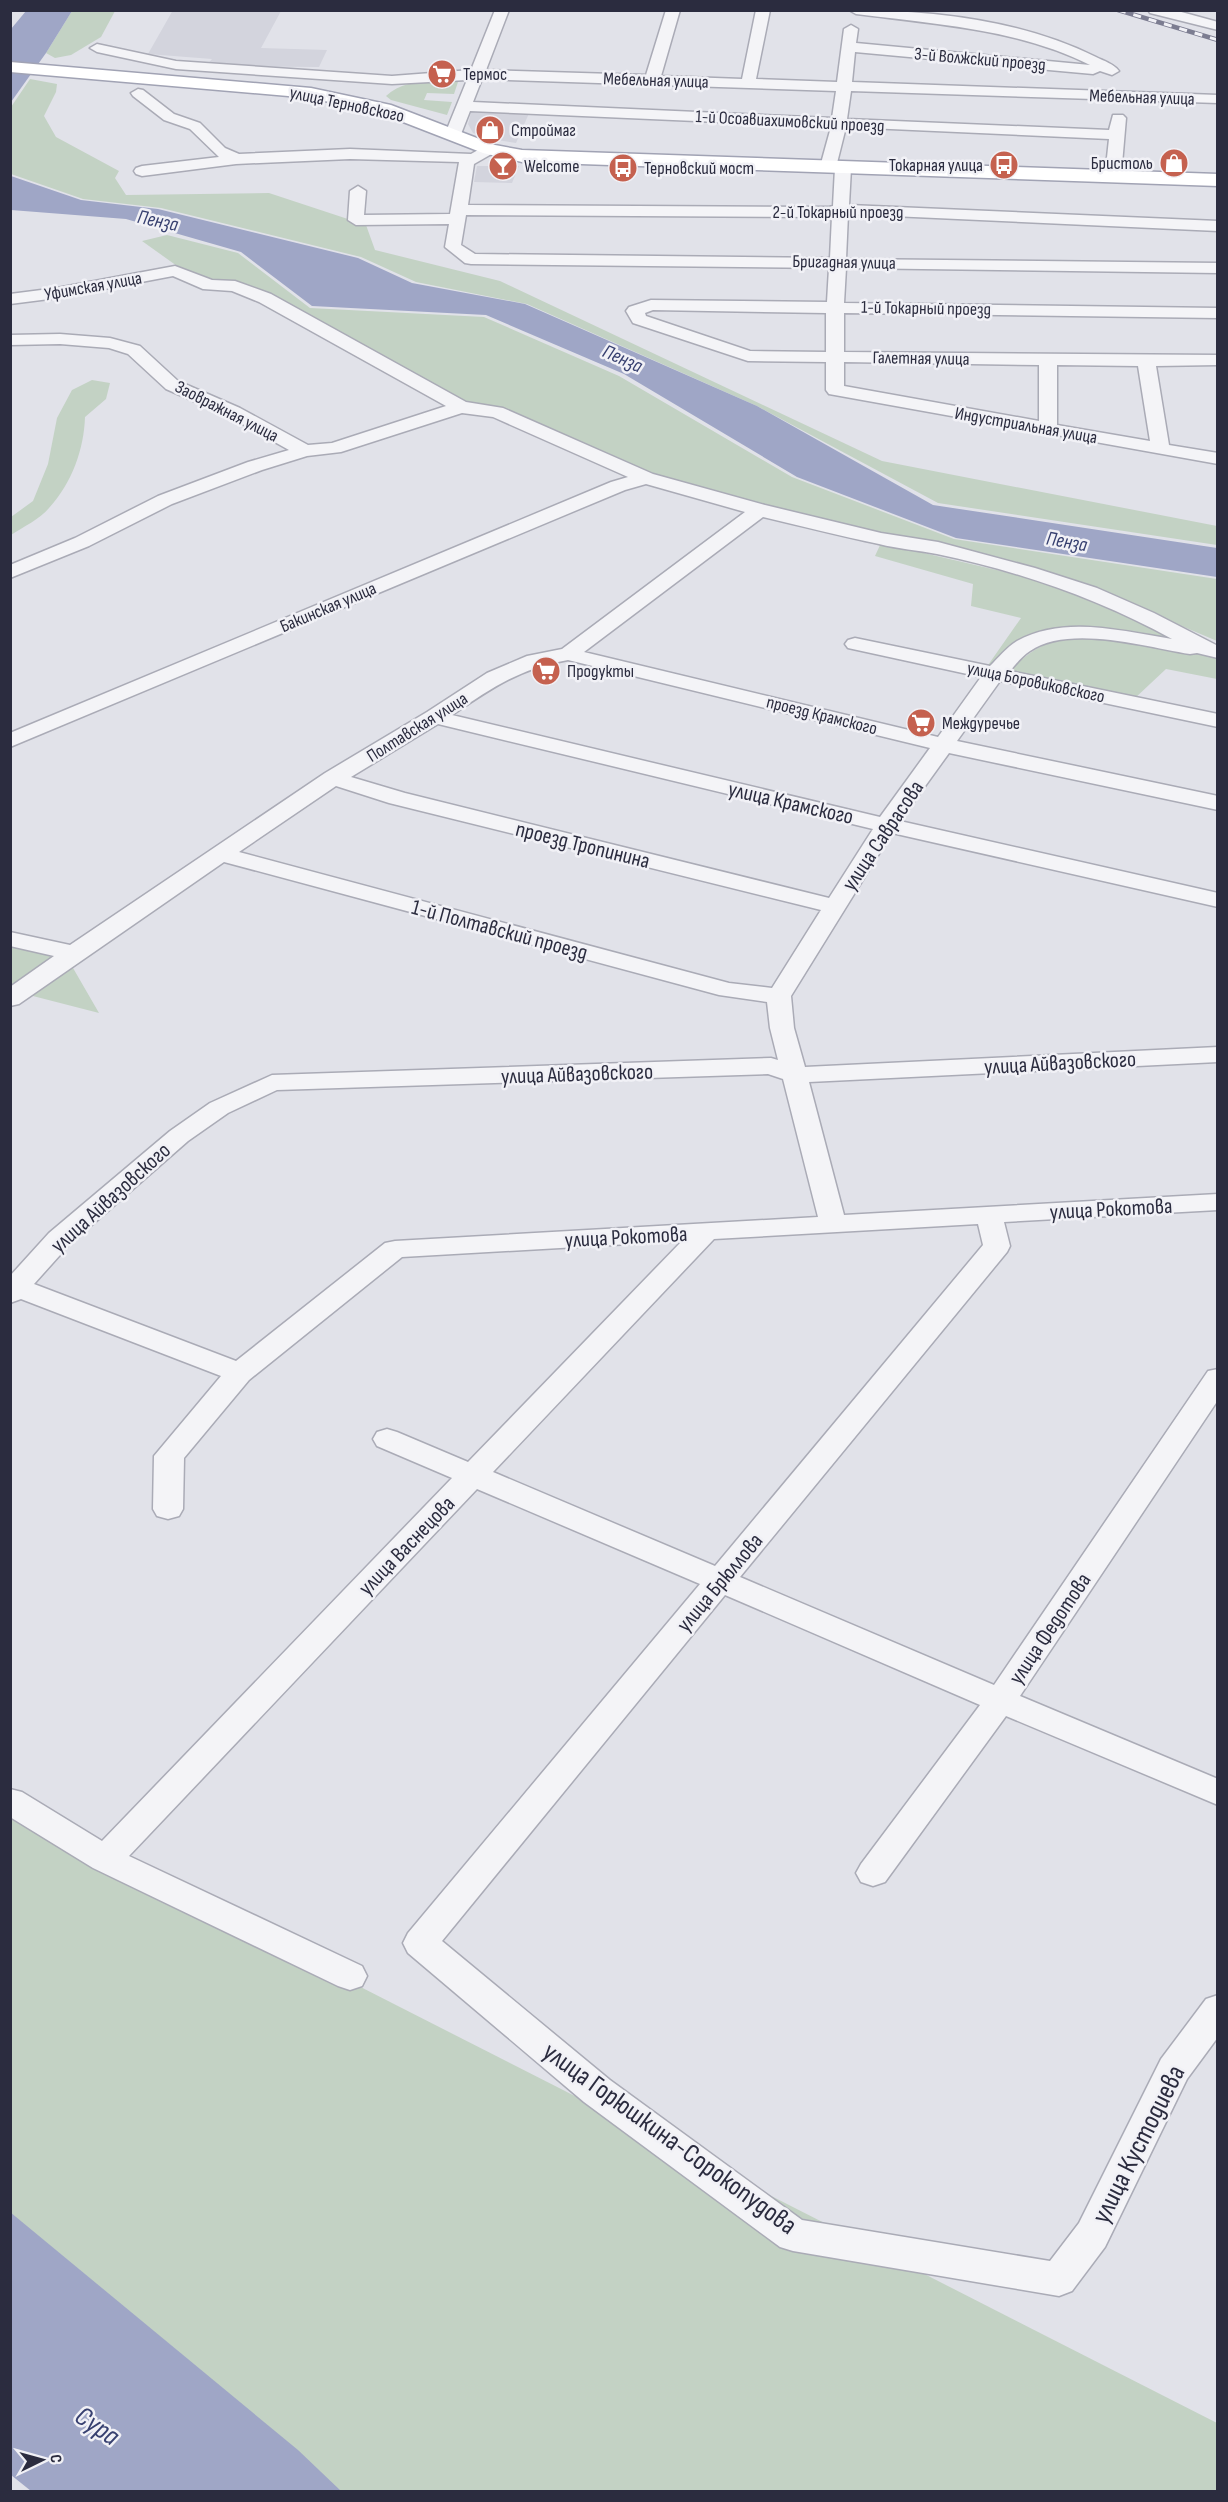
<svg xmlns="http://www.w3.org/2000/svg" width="1228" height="2502" font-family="'Sofia Sans Condensed',sans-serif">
  <rect width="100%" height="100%" fill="#e1e2e9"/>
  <!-- built -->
  <g fill="#d3d4dd">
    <polygon points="173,10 281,11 261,48 327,50 319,67 206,66 212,59 148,54"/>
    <polygon points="472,109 530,111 516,143 490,139 473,133 468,124"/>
    <polygon points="477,166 519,166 512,183 474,182"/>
  </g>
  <!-- green -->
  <g fill="#c3d2c4">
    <polygon points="72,11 115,11 101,37 71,55 55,58 46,53"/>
    <polygon points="30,79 57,84 56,92 44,116 56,137 119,171 115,178 126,195 269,193 366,225 375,250 500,281 882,461 1217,526 1217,545 938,503 757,406 527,304 416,282 361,257 161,208 83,199 11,174 11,107"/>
    <path d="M458 82 454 94 427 93 424 100 452 102 447 115 391 100 386 96C407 77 432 83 458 82Z"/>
    <polygon points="167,235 238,253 310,308 484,317 619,376 792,477 954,539 1217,579 1217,641 1094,589 976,553 746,503 633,469 464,404 240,282 208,282 177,266 142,241"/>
    <path d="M92 380 110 383 106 399 85 417C84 449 72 483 49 508 40 519 23 527 11 535V517L33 501 48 464 57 418 72 390Z"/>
    <polygon points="881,543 1031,578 1138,618 1185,644 1094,628 1019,643 986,668 1021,618 971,606 973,584 875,556"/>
    <path d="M1095 637 1217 656V679L1166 669 1134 699 1007 673C1041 641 1048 640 1095 637Z"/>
    <polygon points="10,946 54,954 73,968 99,1013 29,995 11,1000"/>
    <polygon points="11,1809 1217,2423 1217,2491 319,2491 11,2214"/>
  </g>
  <!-- water -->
  <g fill="#9fa6c6">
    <polygon points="26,11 72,11 46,53 11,102 11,29"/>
    <polygon points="11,176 81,200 158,209 358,258 412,283 525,304 757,406 933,505 1217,548 1217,577 956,538 797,477 624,374 486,315 312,306 241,252 126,219 11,210"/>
    <polygon points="10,2212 298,2450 341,2491 31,2491 11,2475"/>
  </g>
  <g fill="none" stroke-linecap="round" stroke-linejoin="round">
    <!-- minor casing -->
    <g stroke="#aaabb6" stroke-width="3">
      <g id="minor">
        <path d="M495 10H509L486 70 646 75 666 10H680L661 76 742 79 756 10H770L756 79 837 82 844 29 851 25 858 29 856 43 1090 65C1018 29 935 24 856 14L849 10C931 10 1022 20 1096 57 1104 61 1114 64 1119 71L1112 75 1100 71 1093 74 855 52 852 82 1218 95V103L851 91 847 119 1109 130 1113 115H1123L1126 118 1121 176 1113 181 1105 176 1109 139 846 127 836 167 828 172 820 167 831 127 470 111 461 134 453 139 445 134 467 80 392 84 176 69 97 52 90 48 97 44 176 61 392 76 471 70ZM482 79 836 91 832 118 473 102Z"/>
        <polygon points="1148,10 1174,10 1218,22 1218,30 1150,13"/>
        <path d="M138 89 143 90 174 114 200 123 225 148 239 154 350 149 471 154 485 146H495L498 149 495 152 474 164 468 205 829 207 833 206 835 168 843 163 851 168 849 205 1218 221V231L848 214 846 259 1218 263V273L846 268 844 303 1218 308V318L844 313V352L1218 355V365L1156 366 1169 445 1218 453V464L829 394 826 390V362L748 361 633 323 626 311 629 307 651 300 827 302 829 268 471 264 465 263 445 247 449 224 356 225 348 220 350 191 358 186 366 191 364 215 450 214 459 162 350 159 236 164 142 176 136 174 134 171 136 168 142 166 219 157 190 129 164 120 133 96 131 93ZM466 215 830 217 832 216 830 258 475 254 461 245ZM653 310 826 313V352L750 351 646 316 645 313ZM844 362 1039 365V421L844 386ZM1057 365 1138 366 1150 441 1057 425Z"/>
        <path d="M175 266 212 280 235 281 271 294 466 402 503 408 653 474 765 505 881 533 938 542 1035 568 1097 588 1154 613 1218 646V658L1197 653 1190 654C1146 647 1069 624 1030 651 1022 656 1016 664 1010 671L1218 714V727L1000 681 957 741 1218 796V810L949 753 900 821 1218 893V907L892 833 791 996 794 1028 805 1067 1218 1047V1062L809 1082 844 1215 1218 1194V1210L1004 1222 1010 1246 1007 1252 740 1577 994 1685 1208 1371 1218 1369V1400L1020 1696 1218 1779V1805L1006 1716 885 1882 873 1886 861 1882 856 1873 861 1864 980 1705 725 1595 442 1941 610 2080 802 2220 1050 2261 1079 2223 1161 2059 1206 1999 1218 1995V2037L1187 2079 1105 2247 1072 2291 1059 2296 793 2251 780 2247 584 2102 408 1953 403 1943 408 1933 700 1584 477 1489 129 1856 362 1966 367 1976 362 1986 350 1990 338 1986 93 1868 10 1817V1789L22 1792 102 1841 452 1478 377 1446 373 1439 377 1432 387 1429 397 1432 468 1462 682 1241 402 1257 249 1380 184 1458 183 1509 179 1516 168 1519 157 1516 153 1509 154 1456 221 1376 21 1299 10 1303V1276L49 1233 170 1131 210 1103 272 1075 771 1058 778 1060 770 1028 767 1002 719 995 224 862 19 1004 10 1006V987L54 956 10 946V932L70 945 325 773 427 712 487 673 527 656 562 649 745 512 646 484 625 490 10 747V733L611 482 628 477 493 417 462 413 341 452 307 456 262 470 172 504 89 546 10 578V565L75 538 158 496 248 462 289 450 228 416 166 389 128 354 109 348 60 344 10 345V335L60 334 110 338 140 346 178 381 240 408 308 445 332 443 446 406 259 302 232 291 203 289 173 276 57 298 10 304V294L57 288ZM763 517C802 526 840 536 879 544 898 549 918 550 937 554 1019 571 1099 599 1172 639 1121 631 1065 615 1017 641 1007 647 998 658 990 666L855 638 848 640 845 644 848 648 981 677 938 737 584 652ZM568 660 930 748 880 817 452 715C493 687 519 669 568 660ZM438 724 873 829 829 898 405 793 351 777ZM336 786 389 803 821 910 772 988 729 983 239 852ZM768 1074 783 1079 818 1217 395 1241 385 1243 236 1361 34 1284 69 1245 188 1141 228 1113 277 1090ZM978 1224 983 1245 715 1566 493 1472 714 1239Z"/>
      </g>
    </g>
    <!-- major casing -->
    <g stroke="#a1a3b4" stroke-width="3">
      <polygon id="major" points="10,62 311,88 391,105 495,145 522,150 1218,174 1218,186 522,162 483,153 380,113 311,98 10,72"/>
    </g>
    <!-- minor -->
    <use href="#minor" fill="#f4f4f7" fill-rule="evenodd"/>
    <!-- major -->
    <use href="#major" fill="#fff" fill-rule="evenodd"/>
    <!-- rail casing -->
    <g stroke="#7c7d91" stroke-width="4.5">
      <polyline id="rail" points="1118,10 1218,40"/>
    </g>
    <!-- rail -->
    <use href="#rail" stroke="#f1f1f6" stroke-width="3" stroke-dasharray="8" stroke-linecap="butt"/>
  </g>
  <!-- icons -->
  <defs>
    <g id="supermarket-disc" transform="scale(1.5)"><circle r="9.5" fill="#c5614f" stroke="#f1f1f6"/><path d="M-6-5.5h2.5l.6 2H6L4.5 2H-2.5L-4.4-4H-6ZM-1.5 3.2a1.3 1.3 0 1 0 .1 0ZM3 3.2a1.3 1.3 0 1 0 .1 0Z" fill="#fff"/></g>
    <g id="shop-disc" transform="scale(1.5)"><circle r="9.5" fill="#c5614f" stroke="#f1f1f6"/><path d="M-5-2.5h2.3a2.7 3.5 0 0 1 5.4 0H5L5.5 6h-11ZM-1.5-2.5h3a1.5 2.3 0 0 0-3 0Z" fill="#fff"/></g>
    <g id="bus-disc" transform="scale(1.5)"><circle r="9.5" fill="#c5614f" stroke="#f1f1f6"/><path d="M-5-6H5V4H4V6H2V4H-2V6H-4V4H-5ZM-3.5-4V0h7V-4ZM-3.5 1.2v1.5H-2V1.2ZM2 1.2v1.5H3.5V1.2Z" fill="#fff"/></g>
    <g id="bar-disc" transform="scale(1.5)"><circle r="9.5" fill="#c5614f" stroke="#f1f1f6"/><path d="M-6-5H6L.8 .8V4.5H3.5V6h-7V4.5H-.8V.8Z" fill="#fff"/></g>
  </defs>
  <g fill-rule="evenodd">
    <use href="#supermarket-disc" x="442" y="74"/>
    <use href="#shop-disc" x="490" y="130"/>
    <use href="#shop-disc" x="1174" y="163"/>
    <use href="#bus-disc" x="1004" y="165"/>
    <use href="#bar-disc" x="503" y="166"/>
    <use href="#bus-disc" x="623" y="168"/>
    <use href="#supermarket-disc" x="546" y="671"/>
    <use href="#supermarket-disc" x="921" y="723"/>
  </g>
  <g text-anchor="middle" stroke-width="5" stroke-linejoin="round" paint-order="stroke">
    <!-- far-street labels -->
    <g font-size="18" fill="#2b2c3f" stroke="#f1f1f6">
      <text transform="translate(980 59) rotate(5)" y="6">3-й Волжский проезд</text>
      <text transform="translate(656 80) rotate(2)" y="6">Мебельная улица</text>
      <text transform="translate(1142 97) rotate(2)" y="6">Мебельная улица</text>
      <text transform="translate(347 104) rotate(12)" y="6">улица Терновского</text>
      <text transform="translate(790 121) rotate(3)" y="6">1-й Осоавиахимовский проезд</text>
      <text x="838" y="218">2-й Токарный проезд</text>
      <text transform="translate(844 262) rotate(1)" y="6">Бригадная улица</text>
      <text transform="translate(93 286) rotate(-10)" y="6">Уфимская улица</text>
      <text transform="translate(926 308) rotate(1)" y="6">1-й Токарный проезд</text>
      <text transform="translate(921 358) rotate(1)" y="6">Галетная улица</text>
      <text transform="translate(227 411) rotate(27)" y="6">Заовражная улица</text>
      <text transform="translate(1026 425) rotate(10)" y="6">Индустриальная улица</text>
      <text transform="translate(328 607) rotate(-23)" y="6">Бакинская улица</text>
      <text transform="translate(1036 682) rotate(12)" y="6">улица Боровиковского</text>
      <text transform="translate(822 715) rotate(14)" y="6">проезд Крамского</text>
      <text transform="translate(417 727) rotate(-32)" y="6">Полтавская улица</text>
    </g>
    <!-- far-poi labels -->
    <g font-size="18" fill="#2b2c3f" stroke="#f1f1f6" text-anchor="start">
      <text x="463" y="80">Термос</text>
      <text x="511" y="136">Строймаг</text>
      <text x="1153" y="169" text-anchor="end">Бристоль</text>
      <text x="983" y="171" text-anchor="end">Токарная улица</text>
      <text x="524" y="172">Welcome</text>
      <text x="644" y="174">Терновский мост</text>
      <text x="567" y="677">Продукты</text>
      <text x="942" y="729">Междуречье</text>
    </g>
    <!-- far-water labels -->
    <g font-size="20" font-style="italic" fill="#374070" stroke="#f1f1f6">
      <text transform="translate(158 220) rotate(12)" y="7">Пенза</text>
      <text transform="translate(623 358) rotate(24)" y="7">Пенза</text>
      <text transform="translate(1067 541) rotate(10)" y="7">Пенза</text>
    </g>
    <!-- street labels -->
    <g font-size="22" fill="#2b2c3f" stroke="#f1f1f6">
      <text transform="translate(791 802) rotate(13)" y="8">улица Крамского</text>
      <text transform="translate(882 835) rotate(-56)" y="8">улица Саврасова</text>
      <text transform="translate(583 844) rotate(14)" y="8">проезд Тропинина</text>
      <text transform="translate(500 929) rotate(15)" y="8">1-й Полтавский проезд</text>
      <text transform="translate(1060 1062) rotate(-3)" y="8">улица Айвазовского</text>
      <text transform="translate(577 1073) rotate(-2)" y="8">улица Айвазовского</text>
      <text transform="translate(110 1197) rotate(-42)" y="8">улица Айвазовского</text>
      <text transform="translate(1111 1208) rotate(-3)" y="8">улица Рокотова</text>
      <text transform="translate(626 1236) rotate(-3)" y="8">улица Рокотова</text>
      <text transform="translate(406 1545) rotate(-46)" y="8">улица Васнецова</text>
      <text transform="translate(719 1582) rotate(-50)" y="8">улица Брюллова</text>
      <text transform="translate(1049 1628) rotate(-56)" y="8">улица Федотова</text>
    </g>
    <!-- near-street labels -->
    <g font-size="27" fill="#2b2c3f" stroke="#f1f1f6">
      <text transform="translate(670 2138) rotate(36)" y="9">улица Горюшкина-Сорокопудова</text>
      <text transform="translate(1138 2144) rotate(-63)" y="9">улица Кустодиева</text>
    </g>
    <!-- near-water labels -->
    <g font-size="28" font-style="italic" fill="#374070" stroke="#f1f1f6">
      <text transform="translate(98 2425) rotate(34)" y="10">Сура</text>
    </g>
  </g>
  <!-- border -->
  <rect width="1228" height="2502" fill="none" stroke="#2b2c3f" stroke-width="24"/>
  <!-- north arrow -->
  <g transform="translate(42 2460) rotate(85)" stroke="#f1f1f6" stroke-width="4.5" paint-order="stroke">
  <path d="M0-4.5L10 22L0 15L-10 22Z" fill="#2b2c3f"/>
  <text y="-9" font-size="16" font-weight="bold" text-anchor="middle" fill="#2b2c3f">С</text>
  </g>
</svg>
